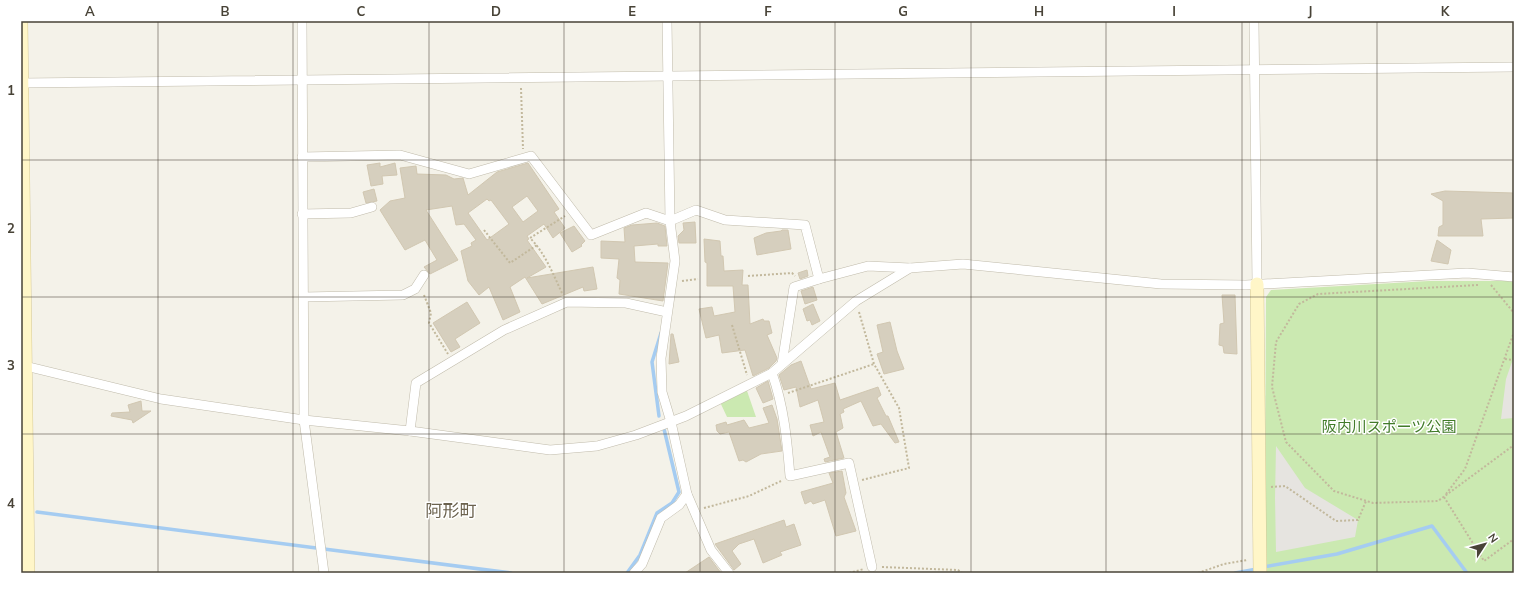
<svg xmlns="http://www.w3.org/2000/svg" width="1535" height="594" font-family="Mulish,'Noto Sans JP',sans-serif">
  <rect width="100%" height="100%" fill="#f4f2e9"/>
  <!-- green -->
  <g fill="#cbe9b1">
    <polygon points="1429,281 1514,281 1514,573 1267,573 1266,559 1265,483 1266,297 1271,290"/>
    <polygon points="746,388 756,417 727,417 720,402"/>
  </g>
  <!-- parking -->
  <g fill="#e6e4e0">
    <polygon points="1514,356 1514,418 1501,419 1506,379"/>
    <polygon points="1276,446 1305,488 1358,520 1355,537 1276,552 1275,498"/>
  </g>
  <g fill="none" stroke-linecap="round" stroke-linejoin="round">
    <!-- stream -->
    <g stroke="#a5ccf1" stroke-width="3.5">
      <polyline points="659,416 652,362 661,333"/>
      <polyline points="37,512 511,573"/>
      <polyline points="1263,567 1337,554 1432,526 1467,573"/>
      <polyline points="627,573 640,555 657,513 672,503 679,492 664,429"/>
      <polyline points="1235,573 1257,569"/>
    </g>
  </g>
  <!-- building -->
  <g fill="#d6cfbe" stroke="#d1c7b1" fill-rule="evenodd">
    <polygon points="380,163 380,167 395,163 397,175 382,176 383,184 371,186 367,165"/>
    <path d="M528 163 559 209 554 212 565 228 553 238 544 224 527 236 529 239 527 240 546 267 527 278 593 267 597 289 584 291 583 287 542 304 525 277 510 287 520 312 503 320 489 287 479 295 468 281 461 251 472 246 471 243 476 240 464 224 456 225 452 206 426 210 458 260 430 274 424 267 437 260 425 240 405 250 380 210 390 201 405 198 400 168 416 166 417 174 446 175 454 179 463 178 468 195 497 172ZM527 196 538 211 523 222 512 207ZM487 199 489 201 491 200 509 224 487 240 468 213Z"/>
    <polygon points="374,189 377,201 366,203 363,192"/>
    <polygon points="1445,191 1514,193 1514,218 1481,219 1483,236 1438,236 1439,227 1443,225 1443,201 1431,194"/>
    <polygon points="695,222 696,243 679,243 678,236 684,230 683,223"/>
    <polygon points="657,223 665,226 667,246 658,246 658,244 634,246 635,262 668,263 663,301 619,294 620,280 617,278 619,259 601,258 601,241 625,242 624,228 632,225"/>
    <polygon points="574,226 585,241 581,245 582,246 572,252 560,233"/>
    <polygon points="782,230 788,230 791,249 757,255 754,238 766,233 781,231"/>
    <polygon points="704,239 720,241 721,256 723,256 724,271 743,270 742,285 748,285 750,324 763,319 764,321 769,321 772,333 767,335 777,358 776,361 769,368 753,376 745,350 722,353 719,335 706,338 699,309 712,307 714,316 735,312 733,286 707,286 707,263 705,262"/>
    <polygon points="1437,240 1451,250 1448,264 1431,261"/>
    <polygon points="807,270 808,276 800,279 798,273"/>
    <polygon points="813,287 817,300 805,304 801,291"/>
    <polygon points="1222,295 1235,295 1237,354 1224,353 1223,346 1219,345 1220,324 1224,323"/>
    <polygon points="467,302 480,323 455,339 460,347 451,352 433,323"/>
    <polygon points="813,304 820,321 812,325 810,320 807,321 803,309"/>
    <polygon points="890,322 897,351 904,369 884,374 877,354 883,352 877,325"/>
    <polygon points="671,334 673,334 679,362 669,364"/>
    <polygon points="801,361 811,389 835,383 840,400 878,387 881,395 877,398 886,416 888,416 899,442 895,443 881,424 873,426 861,401 843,409 844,412 840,414 843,428 836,432 844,458 825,462 824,459 830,457 821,432 813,436 810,425 824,422 818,400 800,407 796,387 784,390 779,375 791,365"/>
    <polygon points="768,381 773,399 763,403 756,388"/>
    <polygon points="141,401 142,411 151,411 133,423 132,420 111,416 112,413 130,412 128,405"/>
    <polygon points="772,405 777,419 782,451 761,454 746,462 743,460 739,461 729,432 720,434 717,431 716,425 726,422 727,425 744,420 749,428 769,423 763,408"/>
    <polygon points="842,471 846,493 844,497 856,531 836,536 825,500 813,504 811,501 805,504 801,492 833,483 829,473"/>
    <polygon points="784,520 786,527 794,524 801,545 780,552 782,555 763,563 754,539 739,544 732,551 741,564 734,570 715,544"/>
    <polygon points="709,557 721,573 685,573"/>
  </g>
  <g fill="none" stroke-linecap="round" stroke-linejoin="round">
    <!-- street casing -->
    <g stroke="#c0bbab" stroke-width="10">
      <g id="street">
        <polyline points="302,21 304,420 324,573"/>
        <polyline points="667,21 670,221 675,261 661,358 662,392 671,422 687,494 711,550 729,573"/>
        <polyline points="1254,21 1257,284"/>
        <polyline points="21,83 1514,67"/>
        <polyline points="302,157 400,155 469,174 531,156 591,235 646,213 670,221 696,210 725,220 805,225 819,279 868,266 910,268"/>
        <polyline points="302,214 351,213 372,207"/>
        <polyline points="303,297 403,295 415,289 424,275"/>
        <polyline points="782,364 794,287 819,279"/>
        <polyline points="21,365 161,399 304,420 410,431 550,450 597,446 636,435 686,416 772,373 856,301 910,268 963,264 1161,284 1246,285 1467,273 1514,277"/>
        <path d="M772 373C784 407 787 440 790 476L849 463 872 567"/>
        <polyline points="410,431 416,383 504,330 567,302 626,303 667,312"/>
        <polyline points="634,573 642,564 661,518 679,505 687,494"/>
      </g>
    </g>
    <!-- secondary casing -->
    <g stroke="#d5c998" stroke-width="14">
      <g id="secondary">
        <polyline points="21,21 28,573"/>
        <polyline points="1257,284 1260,573"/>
      </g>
    </g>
    <!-- path -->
    <g stroke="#c2b89c" stroke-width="2" stroke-dasharray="2 2" stroke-linecap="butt">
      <polyline points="521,88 523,149"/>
      <polyline points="484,230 510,263 537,245"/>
      <polyline points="748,276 792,273 795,276"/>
      <polyline points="682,281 698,279"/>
      <polyline points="1478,285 1318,294 1299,304 1276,342 1272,387 1286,442 1334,491 1373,503 1438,501 1514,445"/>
      <polyline points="1491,285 1514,313"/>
      <path d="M562 293C553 274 545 253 530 238L565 216"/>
      <polyline points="424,295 431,313 429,323 448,354"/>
      <polyline points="859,312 874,364 899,408 909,468 862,480"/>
      <polyline points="732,325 747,375"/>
      <polyline points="1505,359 1514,360"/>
      <polyline points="788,393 874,364"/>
      <polyline points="1271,487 1285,486 1336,521 1358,520 1366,501"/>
      <polyline points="1446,494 1465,469 1514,332"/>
      <polyline points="1444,497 1484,561 1514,539"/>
      <polyline points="704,508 749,496 781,481"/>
      <polyline points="882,567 958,570 962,573"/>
      <polyline points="849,573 864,569"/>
      <polyline points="1198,573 1224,564 1247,560"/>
    </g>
    <!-- street -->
    <use href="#street" stroke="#fff" stroke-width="9"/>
    <!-- secondary -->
    <use href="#secondary" stroke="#fff6c8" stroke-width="13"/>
  </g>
  <!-- grid -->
  <path fill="none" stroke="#484337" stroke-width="1" stroke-opacity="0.55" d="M158 21V573M293 21V573M429 21V573M564 21V573M700 21V573M835 21V573M971 21V573M1106 21V573M1242 21V573M1377 21V573M21 160H1514M21 297H1514M21 434H1514"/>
  <g text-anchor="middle" stroke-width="3" stroke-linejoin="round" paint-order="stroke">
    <!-- park labels -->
    <g font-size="15" fill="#417b29" stroke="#fff">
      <text x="1389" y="432">阪内川スポーツ公園</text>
    </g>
    <!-- quarter labels -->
    <g font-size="17" fill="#6b624e" stroke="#fff">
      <text x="451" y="517">阿形町</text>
    </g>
  </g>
  <!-- border -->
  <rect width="1535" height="594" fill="none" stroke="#ffffff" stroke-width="44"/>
  <!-- north arrow -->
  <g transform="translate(1485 544) rotate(54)" stroke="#ffffff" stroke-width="3" paint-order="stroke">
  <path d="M0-3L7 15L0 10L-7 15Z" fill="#484337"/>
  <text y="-6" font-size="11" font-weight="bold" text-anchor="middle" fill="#484337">N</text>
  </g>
  <rect x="22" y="22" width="1491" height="550" fill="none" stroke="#484337" stroke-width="1.5"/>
  <g font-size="13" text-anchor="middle" font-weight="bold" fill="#484337">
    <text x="90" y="16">A</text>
    <text x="225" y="16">B</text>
    <text x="361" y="16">C</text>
    <text x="496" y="16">D</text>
    <text x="632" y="16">E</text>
    <text x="768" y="16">F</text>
    <text x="903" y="16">G</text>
    <text x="1039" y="16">H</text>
    <text x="1174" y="16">I</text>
    <text x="1310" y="16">J</text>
    <text x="1445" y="16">K</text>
    <text x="11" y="95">1</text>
    <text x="11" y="233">2</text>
    <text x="11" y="370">3</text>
    <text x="11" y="508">4</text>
  </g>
</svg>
